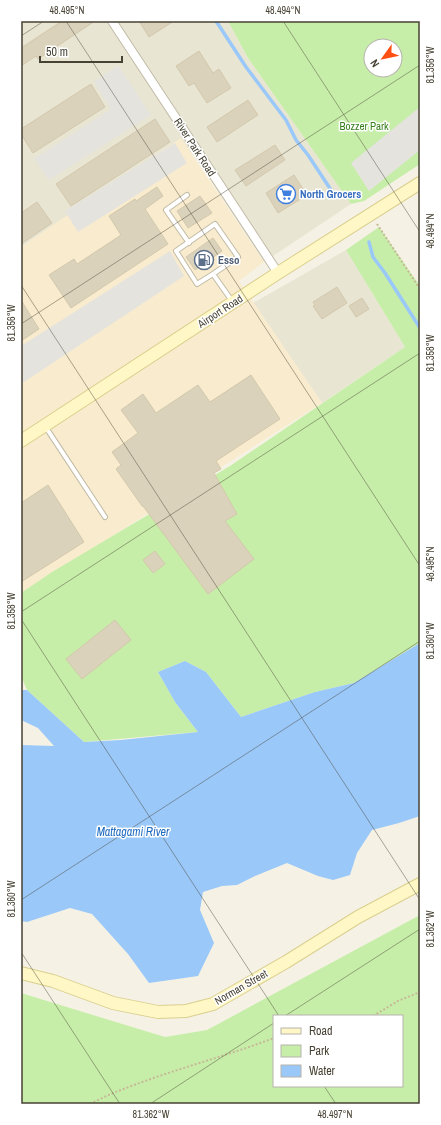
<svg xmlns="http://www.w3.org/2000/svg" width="441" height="1125" font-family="'Archivo Narrow',sans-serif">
  <rect width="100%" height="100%" fill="#f5f2e5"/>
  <!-- residential -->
  <g fill="#e9e5d3">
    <polygon points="21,21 228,21 248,58 351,204 264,262 223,196 181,139 21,247"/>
    <polygon points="346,250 405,347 322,403 253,303"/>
  </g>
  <!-- commercial -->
  <polygon fill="#f9ecce" points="181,138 264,262 239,281 322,403 21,594 21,247"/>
  <!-- green -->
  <g fill="#c7eea9" fill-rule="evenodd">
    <path d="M228 21H420V164L364 201 351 204 248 58ZM371 46H395V70H371Z"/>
    <polygon points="379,227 420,286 420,643 354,683 315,692 241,717 206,672 185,661 158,672 175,702 198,732 84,742 27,690 21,676 21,593 52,572 230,466 405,347 346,250"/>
    <path d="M420 915V1104H21V993L165 1037 207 1030ZM274 1016H402V1086H274Z"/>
  </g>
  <!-- parking -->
  <g fill="#e5e3de">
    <polygon points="118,65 151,115 49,180 34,159 111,109 94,82"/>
    <polygon points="420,107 420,150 369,191 351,163"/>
    <polygon points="175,143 187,163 78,232 65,211"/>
    <polygon points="170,251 184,276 21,384 21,346"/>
  </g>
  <!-- water -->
  <polygon fill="#9ac8f9" points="420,643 420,816 399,823 372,830 357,853 350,875 333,880 318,876 287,863 255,876 237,885 222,886 203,892 200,910 214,943 198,976 149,983 128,954 92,914 70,908 27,922 21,921 21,745 54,746 38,728 21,720 21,690 27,690 84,742 121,740 198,732 175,702 158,672 185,661 206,672 241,717 315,692 354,683"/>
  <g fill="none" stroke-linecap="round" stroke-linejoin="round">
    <!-- stream -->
    <g stroke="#9ac8f9" stroke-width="3.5">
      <polyline points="216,21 246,67 286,120 296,140 308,155 333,193"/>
      <polyline points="369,242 373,257 385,273 420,328"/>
    </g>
  </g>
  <!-- building -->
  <g fill="#dbd2bc" stroke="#d3c8ac">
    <polygon points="62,21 95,21 38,59 36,56 21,66 21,48"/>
    <polygon points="139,21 174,21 149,37"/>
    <polygon points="199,51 213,73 219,69 231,88 207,103 194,83 189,86 176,66"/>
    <polygon points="91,84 105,107 33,153 21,134 21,129"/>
    <polygon points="248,100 258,115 217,142 207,127"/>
    <polygon points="155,119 170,142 71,206 56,184"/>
    <polygon points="275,145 285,160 246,186 235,170"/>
    <polygon points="294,175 307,195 278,213 266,193"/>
    <polygon points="157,187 163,196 145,209 168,244 71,308 49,275 74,259 77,264 121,235 109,216 135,199 136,201"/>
    <polygon points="200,196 212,213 188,228 177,211"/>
    <polygon points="37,202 52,223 21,244 21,213"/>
    <polygon points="213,238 222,251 195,270 186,257"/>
    <polygon points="337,287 347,303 322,319 313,306 315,305 313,302"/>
    <polygon points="362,298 369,309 356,317 349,306"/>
    <polygon points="21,300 39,329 21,341"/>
    <polygon points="251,375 280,419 216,461 221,469 214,473 237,514 225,521 254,559 208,594 143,506 142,506 116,469 121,465 112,452 138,433 121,410 143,394 156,413 198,385 210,402"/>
    <polygon points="48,485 84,542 21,582 21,503"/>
    <polygon points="155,551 165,564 153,573 143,560"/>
    <polygon points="115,620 131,640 82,679 66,659"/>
  </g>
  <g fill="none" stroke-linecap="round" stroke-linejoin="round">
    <!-- lane casing -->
    <g stroke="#c1bba7" stroke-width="6">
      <g id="lane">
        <polyline points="187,195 166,210 189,243"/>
        <polyline points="213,274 197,284 176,251 215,224 238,257 213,274 232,301"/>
        <polyline points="45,426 105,517"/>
      </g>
    </g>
    <!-- street casing -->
    <g stroke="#c1bba7" stroke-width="10">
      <polyline id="street" points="112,21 278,273"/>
    </g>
    <!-- secondary casing -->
    <g stroke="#dacf8f" stroke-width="14">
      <g id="secondary">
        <polyline points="21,441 278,273 420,183"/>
        <polyline points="21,973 53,981 113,1003 158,1012 186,1011 213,1004 286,962 358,917 420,884"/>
      </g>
    </g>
    <!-- path -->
    <g stroke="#c5b996" stroke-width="2" stroke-dasharray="2 2" stroke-linecap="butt">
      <polyline points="377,224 420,289"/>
      <polyline points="373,1016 398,1001 420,992"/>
      <polyline points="21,1103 32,1104"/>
      <path d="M90 1104C100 1099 110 1094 121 1090 171 1070 224 1057 274 1038"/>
    </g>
    <!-- lane -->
    <use href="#lane" stroke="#fff" stroke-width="4"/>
    <!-- street -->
    <use href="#street" stroke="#fff" stroke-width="8"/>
    <!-- secondary -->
    <use href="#secondary" stroke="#fff7c5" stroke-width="12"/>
  </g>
  <!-- ticks -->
  <path fill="none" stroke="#484234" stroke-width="1" stroke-opacity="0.45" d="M66 21 420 566M283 21 420 232M21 36 44 21M21 285 420 900M21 324 420 65M21 612 420 353M21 619 279 1016M21 900 420 641M21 952 120 1104M285 1016 420 929M324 1086 336 1104M150 1104 274 1023"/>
  <!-- icons -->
  <defs>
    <g id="supermarket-ring" transform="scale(1)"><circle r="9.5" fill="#fff" stroke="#3f7fe0" stroke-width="1.5"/><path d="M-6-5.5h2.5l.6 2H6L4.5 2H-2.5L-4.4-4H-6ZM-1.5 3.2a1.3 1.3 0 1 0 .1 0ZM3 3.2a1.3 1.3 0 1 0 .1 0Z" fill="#3f7fe0"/></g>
    <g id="fuel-ring" transform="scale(1)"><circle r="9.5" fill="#fff" stroke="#5c6f8a" stroke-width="1.5"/><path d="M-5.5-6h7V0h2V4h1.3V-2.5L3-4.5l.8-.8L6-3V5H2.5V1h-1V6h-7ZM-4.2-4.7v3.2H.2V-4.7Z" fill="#5c6f8a"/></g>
  </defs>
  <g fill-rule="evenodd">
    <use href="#supermarket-ring" x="286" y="194"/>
    <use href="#fuel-ring" x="204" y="260"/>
  </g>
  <g text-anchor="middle" stroke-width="3" stroke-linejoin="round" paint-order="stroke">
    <!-- park labels -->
    <g font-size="11" fill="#3a8120" stroke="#fff">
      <text x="364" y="130">Bozzer Park</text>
    </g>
    <!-- street labels -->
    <g font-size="11" fill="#484234" stroke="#fff">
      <text transform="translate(195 147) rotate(57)" y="4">River Park Road</text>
      <text transform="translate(220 311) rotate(-33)" y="4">Airport Road</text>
      <text transform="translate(241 987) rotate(-30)" y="4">Norman Street</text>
    </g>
    <!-- shop labels -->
    <g font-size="11" font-weight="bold" fill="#366cbe" stroke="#fff" text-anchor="start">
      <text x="300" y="198">North Grocers</text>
    </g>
    <!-- service labels -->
    <g font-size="11" font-weight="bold" fill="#4e5e75" stroke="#fff" text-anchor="start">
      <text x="218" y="264">Esso</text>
    </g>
    <!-- water labels -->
    <g font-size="12" font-style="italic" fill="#206cc1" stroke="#fff">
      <text x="133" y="836">Mattagami River</text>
    </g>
  </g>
  <!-- border -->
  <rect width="441" height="1125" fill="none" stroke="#ffffff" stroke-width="44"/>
  <!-- legend -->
  <rect x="273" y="1015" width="130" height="72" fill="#ffffff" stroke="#b6b3ae"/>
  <rect x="281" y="1028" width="20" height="6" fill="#fff7c5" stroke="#b6b3ae"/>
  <text x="309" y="1035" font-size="12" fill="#484234">Road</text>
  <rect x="281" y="1045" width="20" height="12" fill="#c7eea9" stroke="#b6b3ae"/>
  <text x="309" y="1055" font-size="12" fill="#484234">Park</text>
  <rect x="281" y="1065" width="20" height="12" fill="#9ac8f9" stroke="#b6b3ae"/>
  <text x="309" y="1075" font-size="12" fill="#484234">Water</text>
  <!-- north arrow -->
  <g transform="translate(383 58) rotate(237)"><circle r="19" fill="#ffffff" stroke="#b6b3ae"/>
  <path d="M0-3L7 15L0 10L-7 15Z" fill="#ff4f12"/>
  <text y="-6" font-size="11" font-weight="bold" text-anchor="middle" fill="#484234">N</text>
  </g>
  <!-- scale -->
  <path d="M40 56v6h82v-6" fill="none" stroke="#484234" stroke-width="2"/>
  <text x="46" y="56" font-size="12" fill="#484234" stroke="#ffffff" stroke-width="3" paint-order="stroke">50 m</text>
  <rect x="22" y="22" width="397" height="1081" fill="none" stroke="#484234" stroke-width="1.5"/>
  <g font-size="10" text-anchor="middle" fill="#484234">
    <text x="67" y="14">48.495°N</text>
    <text x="283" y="14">48.494°N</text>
    <text transform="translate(430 65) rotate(-90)" y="4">81.356°W</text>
    <text transform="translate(430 231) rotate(-90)" y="4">48.494°N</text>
    <text transform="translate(11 323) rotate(-90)" y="4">81.356°W</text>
    <text transform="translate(430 353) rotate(-90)" y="4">81.358°W</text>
    <text transform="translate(430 564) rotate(-90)" y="4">48.495°N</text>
    <text transform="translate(11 611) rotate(-90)" y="4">81.358°W</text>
    <text transform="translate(430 641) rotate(-90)" y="4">81.360°W</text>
    <text transform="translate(11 899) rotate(-90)" y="4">81.360°W</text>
    <text transform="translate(430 929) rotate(-90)" y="4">81.362°W</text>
    <text x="151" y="1118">81.362°W</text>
    <text x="335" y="1118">48.497°N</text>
  </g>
</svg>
